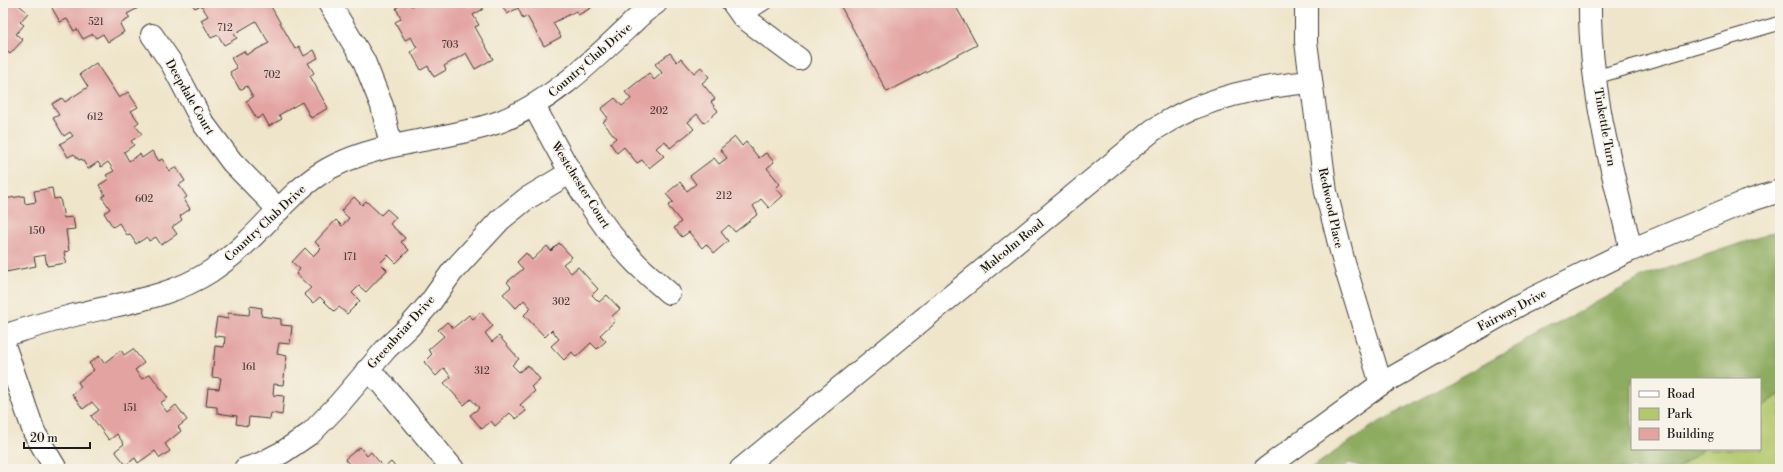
<svg xmlns="http://www.w3.org/2000/svg" width="1783" height="472" font-family="'Libre Bodoni',serif">
  <rect width="100%" height="100%" fill="#f7f3e8"/>
  <filter id="ink" filterUnits="userSpaceOnUse"><feTurbulence type="fractalNoise" baseFrequency=".025" numOctaves="2"/><feDisplacementMap in="SourceGraphic" scale="8" xChannelSelector="R" yChannelSelector="G"/><feConvolveMatrix kernelMatrix="1 2 1 2 8 2 1 2 1" color-interpolation-filters="sRGB"/></filter>
  <filter id="wash" filterUnits="userSpaceOnUse"><feTurbulence type="fractalNoise" baseFrequency=".012" numOctaves="4" result="noise"/><feDisplacementMap in="SourceGraphic" scale="16" xChannelSelector="R" yChannelSelector="G"/><feGaussianBlur stdDeviation="0.9" result="paint"/><feColorMatrix in="noise" values="0 0 0 0 0 0 0 0 0 0 0 0 0 0 0 0 0 1.4 0 .05"/><feComposite in="paint" operator="in"/></filter>
  <g filter="url(#wash)">
    <rect width="100%" height="100%" fill="#efe5ca"/>
    <!-- green -->
    <polygon fill="#b3c86c" stroke="#687244" points="1780,394 1780,469 1677,469 1704,449 1760,449 1760,408"/>
    <!-- forest -->
    <polygon fill="#8eac60" stroke="#55643e" points="1780,230 1780,394 1760,408 1760,379 1632,379 1632,449 1704,449 1677,469 1370,469 1349,463 1342,469 1310,469 1374,425 1644,276"/>
    <g id="blocks">
      <!-- building -->
      <g fill="#e3a3a1">
        <polygon points="3,3 21,3 19,5 28,13 20,22 24,25 16,34 23,40 10,54 3,48"/>
        <polygon points="57,3 135,3 138,8 127,14 130,18 120,24 124,32 108,42 103,34 96,38 93,34 83,39 77,29 74,31 67,19 60,22 52,8 58,4"/>
        <polygon points="191,3 269,3 295,49 299,46 304,56 314,50 318,58 308,63 314,73 310,76 328,108 311,118 302,102 279,115 282,119 269,126 263,115 257,119 246,101 253,97 247,86 240,90 230,72 237,68 231,58 244,51 246,55 269,43 256,21 234,34 237,38 224,45 218,35 211,38 201,20 208,16 201,5 195,8"/>
        <polygon points="406,3 409,3 411,6 417,3 467,3 469,7 480,3 483,9 473,15 479,25 475,27 493,59 475,69 466,53 444,66 446,70 434,77 428,66 421,70 411,52 417,48 411,37 405,40 395,22 401,19 396,8"/>
        <polygon points="511,3 588,3 591,8 578,15 576,11 553,23 561,37 544,46 527,16 523,19 518,8 507,14 503,7"/>
        <polygon points="839,3 954,3 977,45 887,92"/>
        <polygon points="670,53 677,62 681,58 694,73 701,67 709,77 702,83 715,99 711,102 718,111 704,123 697,114 688,122 694,129 670,148 665,141 656,148 664,156 649,168 642,160 637,163 624,147 617,153 610,143 616,138 603,122 608,118 601,109 615,98 622,106 631,99 625,92 649,73 654,80 662,73 655,64"/>
        <polygon points="96,63 119,98 128,92 138,107 131,111 139,122 135,125 142,134 131,141 134,145 124,152 129,161 140,154 142,158 152,151 159,161 162,159 170,171 176,167 185,181 179,185 187,197 184,199 190,209 180,216 182,220 172,227 177,234 161,245 156,237 149,241 147,237 136,244 130,234 127,235 119,223 113,227 104,213 110,209 102,197 105,195 99,185 109,179 106,175 114,171 108,162 101,167 98,162 88,169 82,159 79,160 74,154 68,157 60,144 73,136 70,132 64,136 53,118 59,115 52,104 62,98 65,102 88,87 80,74"/>
        <polygon points="735,137 742,146 746,142 759,158 766,153 774,162 767,168 780,184 776,188 783,196 769,208 761,199 753,206 758,214 735,232 729,225 721,232 728,241 714,253 706,244 702,248 689,232 682,237 674,228 681,222 668,206 673,202 666,194 680,182 687,191 696,184 690,176 714,158 719,164 727,158 720,149"/>
        <polygon points="52,188 54,199 60,198 64,218 73,217 75,229 66,230 69,251 64,252 66,263 47,266 45,255 34,257 36,266 6,272 4,262 3,263 3,199 24,196 25,204 36,202 34,191"/>
        <polygon points="354,197 362,205 366,201 381,215 387,209 396,217 390,224 405,238 401,242 409,250 396,263 388,255 380,263 387,270 366,292 359,286 352,293 360,301 347,314 339,307 334,311 320,297 313,303 304,294 311,288 296,274 300,269 292,262 305,248 313,256 321,248 315,242 336,220 342,226 349,218 341,211"/>
        <polygon points="559,243 572,257 563,264 571,273 578,267 598,289 592,295 599,302 607,295 620,309 612,316 615,321 600,335 606,341 597,349 591,343 576,357 572,352 564,360 551,346 559,339 552,330 545,337 524,315 531,308 524,300 516,308 503,294 511,287 507,282 523,269 517,262 526,253 532,260 547,246 551,251"/>
        <polygon points="250,306 262,308 261,316 281,319 281,325 292,326 290,344 279,343 277,354 287,356 283,385 274,384 273,395 284,396 282,415 271,413 270,419 249,417 248,426 236,424 237,416 217,413 217,407 206,406 208,388 219,389 221,378 212,377 215,346 224,347 225,337 214,336 217,317 228,319 228,313 249,315"/>
        <polygon points="481,312 493,326 485,333 492,342 499,336 519,359 512,365 519,372 528,365 540,379 531,387 535,391 520,405 526,411 516,419 510,413 495,426 491,421 482,429 470,415 479,408 471,399 464,405 444,383 451,377 444,368 436,376 424,362 432,354 428,350 444,336 438,330 447,322 453,328 469,315 473,319"/>
        <polygon points="133,349 144,363 135,370 142,379 150,374 168,398 160,403 167,412 176,405 187,420 178,427 181,431 165,444 170,451 160,458 155,451 138,463 135,458 126,465 115,451 124,444 117,434 109,440 91,416 99,410 92,402 83,409 72,394 81,387 78,382 94,370 89,363 99,356 104,363 121,350 124,355"/>
        <polygon points="360,447 367,456 371,452 384,468 391,462 397,469 351,469 352,468 345,459"/>
      </g>
    </g>
  </g>
  <g filter="url(#ink)">
    <use href="#blocks" fill-opacity="0" stroke="#3c3a36" stroke-width="1"/>
    <g fill="none" stroke-linecap="round" stroke-linejoin="round">
      <!-- lane casing -->
      <g stroke="#3c3a36" stroke-width="15">
        <g id="lane">
          <polyline points="743,17 765,3"/>
          <polyline points="1596,77 1780,23"/>
        </g>
      </g>
      <!-- street casing -->
      <g stroke="#3c3a36" stroke-width="24">
        <g id="street">
          <polyline points="329,3 364,61 382,106 391,146"/>
          <polyline points="733,3 743,17 799,59"/>
          <polyline points="1306,3 1306,42 1326,192 1344,263 1381,384"/>
          <path d="M1590 3C1589 86 1612 170 1631 250"/>
          <polyline points="152,35 172,64 203,123 232,162 279,210"/>
          <path d="M534 106C563 159 591 216 633 260 644 272 657 282 669 293"/>
          <path d="M3 336C25 329 48 322 71 316 119 303 168 299 211 271 224 262 237 252 248 241 274 216 296 187 328 169 381 140 443 142 499 122 557 100 601 52 645 11L656 3"/>
          <polyline points="3,342 34,432 56,469"/>
          <polyline points="366,371 382,383 453,469"/>
          <polyline points="245,469 260,464 283,452 311,433 339,404 386,349 409,327 430,303 452,272 500,220 526,199 571,172"/>
          <path d="M741 469 1153 130C1166 123 1180 113 1194 108 1231 93 1272 85 1311 82"/>
          <polyline points="1265,469 1381,384 1519,305 1631,250 1745,202 1780,191"/>
        </g>
      </g>
      <!-- lane -->
      <use href="#lane" stroke="#fff" stroke-width="13"/>
      <!-- street -->
      <use href="#street" stroke="#fff" stroke-width="22"/>
    </g>
  </g>
  <g text-anchor="middle" stroke-width="3" stroke-linejoin="round" paint-order="stroke">
    <!-- number labels -->
    <g font-size="10" fill="#4e3e3d">
      <text x="96" y="25">521</text>
      <text x="225" y="31">712</text>
      <text x="450" y="48">703</text>
      <text x="272" y="78">702</text>
      <text x="659" y="114">202</text>
      <text x="95" y="120">612</text>
      <text x="724" y="199">212</text>
      <text x="144" y="202">602</text>
      <text x="37" y="234">150</text>
      <text x="350" y="260">171</text>
      <text x="561" y="305">302</text>
      <text x="249" y="370">161</text>
      <text x="482" y="374">312</text>
      <text x="130" y="411">151</text>
    </g>
    <!-- street labels -->
    <g font-size="12" fill="#1c1c1c" stroke="#f7f3e8">
      <text transform="translate(590 60) rotate(-41)" y="4">Country Club Drive</text>
      <text transform="translate(190 97) rotate(60)" y="4">Deepdale Court</text>
      <text transform="translate(1605 127) rotate(80)" y="4">Tinkettle Turn</text>
      <text transform="translate(581 185) rotate(58)" y="4">Westchester Court</text>
      <text transform="translate(1331 208) rotate(78)" y="4">Redwood Place</text>
      <text transform="translate(265 223) rotate(-43)" y="4">Country Club Drive</text>
      <text transform="translate(1012 246) rotate(-39)" y="4">Malcolm Road</text>
      <text transform="translate(1512 310) rotate(-28)" y="4">Fairway Drive</text>
      <text transform="translate(401 332) rotate(-48)" y="4">Greenbriar Drive</text>
    </g>
  </g>
  <!-- margin -->
  <rect width="1783" height="472" fill="none" stroke="#f7f3e8" stroke-width="16"/>
  <!-- legend -->
  <rect x="1631" y="378" width="130" height="72" fill="#f7f3e8" stroke="#9f9d96"/>
  <rect x="1639" y="391" width="20" height="6" fill="#ffffff" stroke="#9f9d96"/>
  <text x="1667" y="398" font-size="12" fill="#1c1c1c">Road</text>
  <rect x="1639" y="408" width="20" height="12" fill="#b3c86c" stroke="#9f9d96"/>
  <text x="1667" y="418" font-size="12" fill="#1c1c1c">Park</text>
  <rect x="1639" y="428" width="20" height="12" fill="#e3a3a1" stroke="#9f9d96"/>
  <text x="1667" y="438" font-size="12" fill="#1c1c1c">Building</text>
  <!-- scale -->
  <path d="M24 442v6h66v-6" fill="none" stroke="#1c1c1c" stroke-width="2"/>
  <text x="30" y="442" font-size="12" fill="#1c1c1c" stroke="#f7f3e8" stroke-width="3" paint-order="stroke">20 m</text>
</svg>
